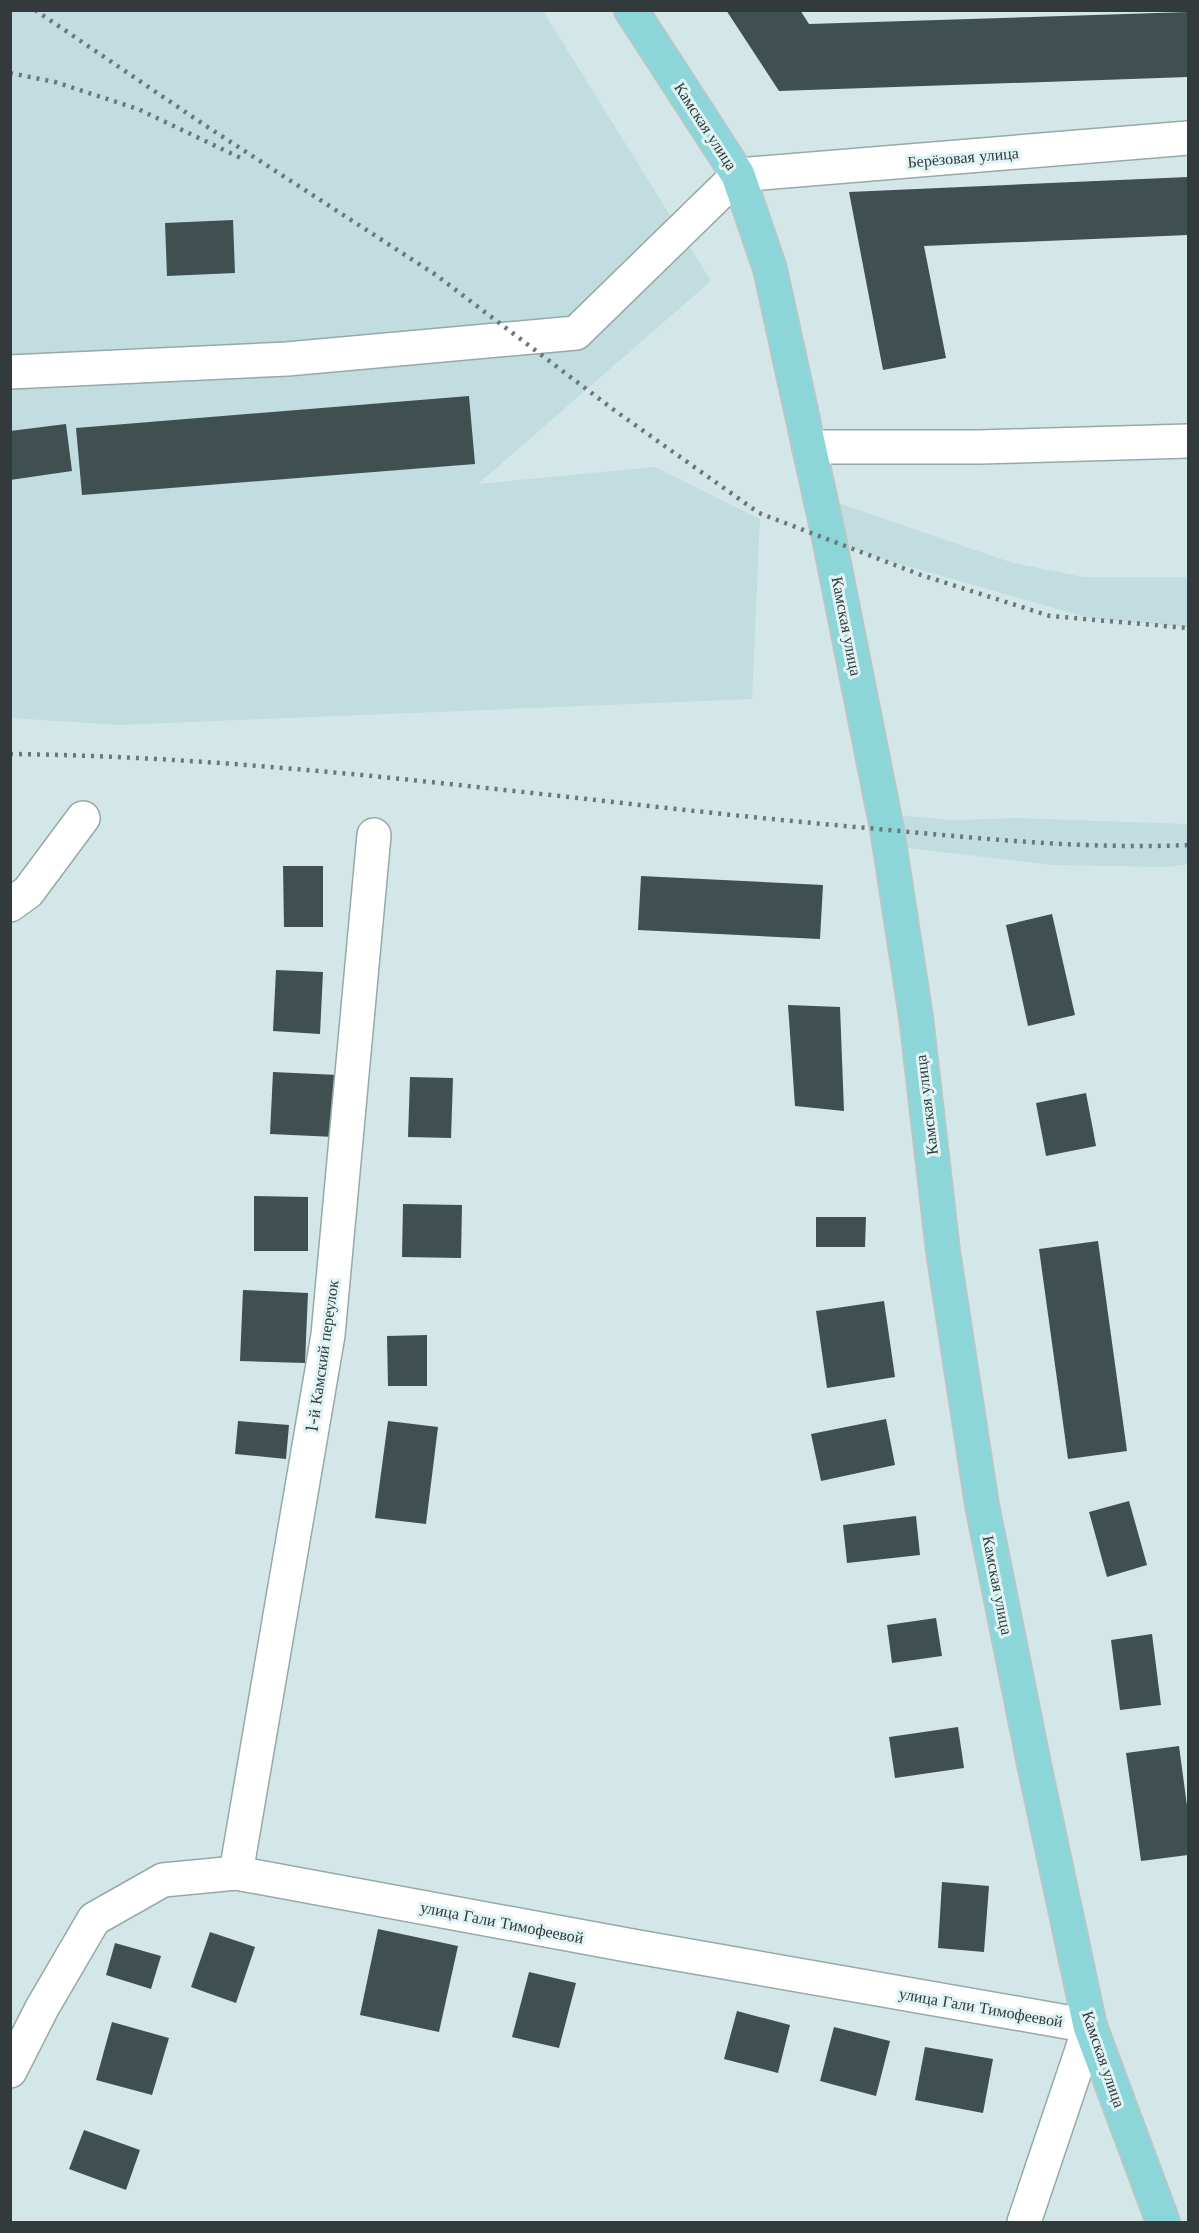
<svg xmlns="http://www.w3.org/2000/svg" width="1199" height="2233" font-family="'Libre Baskerville',serif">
  <rect width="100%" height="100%" fill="#d4e7e8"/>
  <!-- built -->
  <g fill="#c1dddf">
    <polygon points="10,11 543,11 711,281 478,484 655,467 760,519 752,699 119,725 11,718"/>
    <polygon points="835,502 1013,563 1083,577 1188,577 1188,627 1089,618 886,560 842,544"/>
    <polygon points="895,815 952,820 1016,818 1188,824 1188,864 1168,867 1051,865 900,847"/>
  </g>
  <!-- building -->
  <g fill="#405051">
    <polygon points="726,10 800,10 809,24 1188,12 1188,77 779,91"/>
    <polygon points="1188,177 1188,235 924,246 946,358 883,370 849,192"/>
    <polygon points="233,220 235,273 167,276 165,223"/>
    <polygon points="469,396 475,464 82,495 76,428"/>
    <polygon points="66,424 72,471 10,480 10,431"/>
    <polygon points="283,866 323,866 323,927 284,927"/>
    <polygon points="641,876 823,885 820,939 638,930"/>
    <polygon points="1052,914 1075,1015 1028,1026 1006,925"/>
    <polygon points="276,970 323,972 320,1034 273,1031"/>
    <polygon points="788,1005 840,1007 844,1111 795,1106"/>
    <polygon points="273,1072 338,1075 335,1137 270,1134"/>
    <polygon points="410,1077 453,1078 451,1138 408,1137"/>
    <polygon points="1086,1093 1096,1146 1046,1156 1036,1103"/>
    <polygon points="254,1196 308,1197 308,1251 254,1251"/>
    <polygon points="403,1204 462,1205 461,1258 402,1257"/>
    <polygon points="816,1217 866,1217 865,1247 816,1247"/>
    <polygon points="1098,1241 1127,1451 1068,1459 1039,1249"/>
    <polygon points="243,1290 308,1293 305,1363 240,1361"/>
    <polygon points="884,1301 895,1377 827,1388 816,1311"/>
    <polygon points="427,1335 427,1386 388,1386 387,1336"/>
    <polygon points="886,1419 895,1465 821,1481 811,1434"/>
    <polygon points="238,1421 289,1425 286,1459 235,1454"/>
    <polygon points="388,1421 438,1427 426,1524 375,1518"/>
    <polygon points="1129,1501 1147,1565 1107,1577 1089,1512"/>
    <polygon points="916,1516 920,1555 847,1563 843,1525"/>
    <polygon points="936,1618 942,1656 892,1663 887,1625"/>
    <polygon points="1152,1634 1161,1705 1120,1710 1111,1640"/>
    <polygon points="958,1727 964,1768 895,1778 889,1737"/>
    <polygon points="1179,1746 1188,1813 1188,1855 1141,1861 1126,1753"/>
    <polygon points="942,1882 989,1886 984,1952 938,1948"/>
    <polygon points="378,1929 458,1946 439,2032 360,2015"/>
    <polygon points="210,1932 255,1947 236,2003 191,1987"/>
    <polygon points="115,1943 161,1956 151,1989 106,1975"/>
    <polygon points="529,1972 576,1983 559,2048 512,2037"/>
    <polygon points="737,2011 790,2025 778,2073 724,2059"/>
    <polygon points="112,2022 169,2038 152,2095 96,2080"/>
    <polygon points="834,2027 890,2041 876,2096 820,2081"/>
    <polygon points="925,2047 993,2059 983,2113 915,2100"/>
    <polygon points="84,2130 140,2150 126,2190 69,2169"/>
  </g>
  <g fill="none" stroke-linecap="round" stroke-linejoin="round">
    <!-- minor casing -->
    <g stroke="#96a9a9" stroke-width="36">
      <g id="minor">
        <polyline points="10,372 287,359 576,333 738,175 1188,138"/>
        <polyline points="809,447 979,447 1188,441"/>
        <polyline points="10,905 28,892 83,818"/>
        <polyline points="236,1873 328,1335 374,835"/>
        <polyline points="10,2071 42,2008 94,1919 163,1880 236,1873 638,1947 1090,2026 1024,2222"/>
      </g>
    </g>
    <!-- major casing -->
    <g stroke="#c2c4c4" stroke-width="36">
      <polyline id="major" points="631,10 738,175 770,269 829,538 887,829 916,1017 943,1251 982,1505 1034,1764 1090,2026 1163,2222"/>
    </g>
    <!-- minor -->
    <use href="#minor" stroke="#fff" stroke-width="33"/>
    <!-- major -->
    <use href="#major" stroke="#8cd5d9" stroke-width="33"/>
    <!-- rail -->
    <g stroke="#6c7778" stroke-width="4.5" stroke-dasharray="3 6" stroke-linecap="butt">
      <polyline points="35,10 206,126 436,275 614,410 759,513 921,575 1050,616 1188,628"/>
      <polyline points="10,73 55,82 138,109 245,160"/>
      <path d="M10 754C290 757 567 801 845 826 959 836 1073 850 1188 845"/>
    </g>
  </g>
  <g text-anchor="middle" stroke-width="6" stroke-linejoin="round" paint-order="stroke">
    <!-- street labels -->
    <g font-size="16" fill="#333a3b" stroke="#e1f4f5">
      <text transform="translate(706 126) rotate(57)" y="6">Камская улица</text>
      <text transform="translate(963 157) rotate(-5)" y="6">Берёзовая улица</text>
      <text transform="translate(847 626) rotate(79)" y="6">Камская улица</text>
      <text transform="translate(926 1105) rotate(-97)" y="6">Камская улица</text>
      <text transform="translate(322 1356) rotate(-82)" y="6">1-й Камский переулок</text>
      <text transform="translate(998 1585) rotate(79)" y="6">Камская улица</text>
      <text transform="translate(502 1922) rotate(11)" y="6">улица Гали Тимофеевой</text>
      <text transform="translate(981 2007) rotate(10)" y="6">улица Гали Тимофеевой</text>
      <text transform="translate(1104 2059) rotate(71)" y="6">Камская улица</text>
    </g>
  </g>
  <!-- border -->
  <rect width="1199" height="2233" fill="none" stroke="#333a3b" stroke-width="24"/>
</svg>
